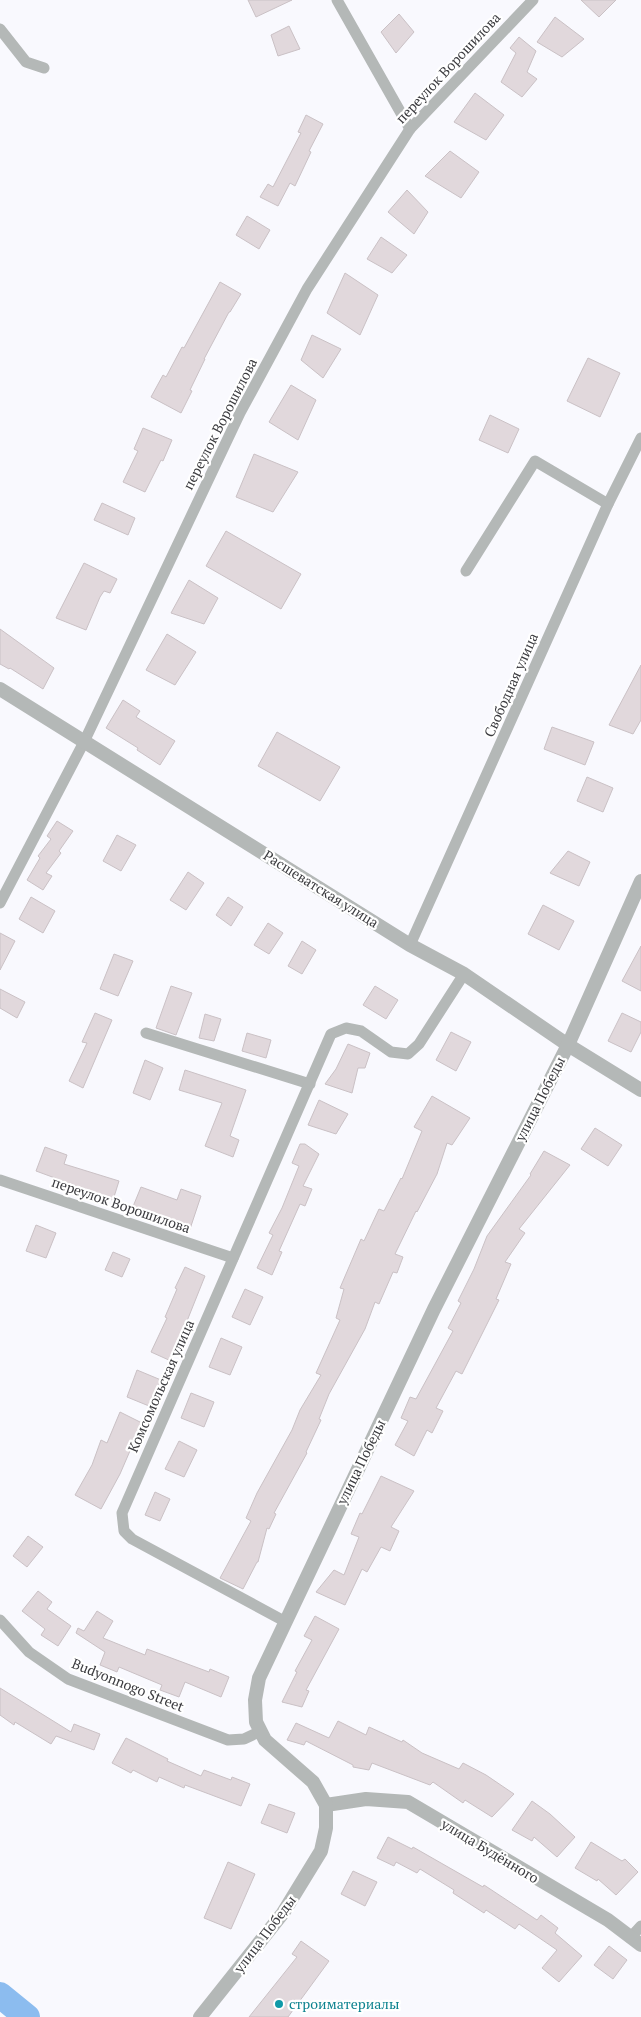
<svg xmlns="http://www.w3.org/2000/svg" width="641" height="2017" font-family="'PT Serif',serif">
  <rect width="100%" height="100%" fill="#f9f9fe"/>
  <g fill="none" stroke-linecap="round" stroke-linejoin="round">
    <!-- river -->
    <polyline stroke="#8cbcef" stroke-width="26" points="0,1995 27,2017"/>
  </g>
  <!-- building -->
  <g fill="#e1d8dc" stroke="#cac1c5">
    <polygon points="248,0 292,0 256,17"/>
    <polygon points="581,0 616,0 599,17"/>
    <polygon points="399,14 414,32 396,53 381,32"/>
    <polygon points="555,17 584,39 562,57 537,42"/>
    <polygon points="289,26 300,49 278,56 271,35"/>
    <polygon points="519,37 536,51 527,72 537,79 522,97 501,82 516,53 510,48"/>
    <polygon points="475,93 504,115 486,140 454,122"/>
    <polygon points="306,115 323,124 309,151 311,152 295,186 290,183 278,206 260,197 268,184 273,187 301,133 298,132"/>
    <polygon points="450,151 479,172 461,198 425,176"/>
    <polygon points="407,190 428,212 414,234 388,212"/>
    <polygon points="247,216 270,230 259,249 236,235"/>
    <polygon points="381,237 407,255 392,273 367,259"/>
    <polygon points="345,273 378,295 360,335 327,313"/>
    <polygon points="220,282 241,294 230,312 229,312 204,359 205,359 190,390 192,391 181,413 151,397 163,375 166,377 182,347 184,348"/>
    <polygon points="312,335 341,349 323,378 301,360"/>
    <polygon points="588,358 620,373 600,417 567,401"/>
    <polygon points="291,385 316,400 298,440 269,422"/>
    <polygon points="490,415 519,429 508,453 479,440"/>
    <polygon points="143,428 172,440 163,461 161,460 145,492 123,482 138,451 134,449"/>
    <polygon points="254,454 298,472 273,512 236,497"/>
    <polygon points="102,503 135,518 128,535 94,520"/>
    <polygon points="226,531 301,574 281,609 206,566"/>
    <polygon points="84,563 117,579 110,593 104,591 100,597 86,630 56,618"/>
    <polygon points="189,580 218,598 204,624 171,613"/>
    <polygon points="0,629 54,668 43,689 10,668 9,669 0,664"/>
    <polygon points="167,634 196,652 175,685 146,670"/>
    <polygon points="641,665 641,720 633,734 609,725"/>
    <polygon points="123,700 140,711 136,717 175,741 160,765 137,750 138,748 106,728"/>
    <polygon points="552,727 594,742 585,765 544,749"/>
    <polygon points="277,732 340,767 320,801 258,766"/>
    <polygon points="587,777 613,788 603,812 577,801"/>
    <polygon points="57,821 73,831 59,851 61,853 46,873 52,876 43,890 27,880 40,858 38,856 51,839 47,836"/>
    <polygon points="117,835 136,845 121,871 103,861"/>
    <polygon points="568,851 590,862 579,886 550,873"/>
    <polygon points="188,872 204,883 186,910 170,900"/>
    <polygon points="31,897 55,911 43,933 19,919"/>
    <polygon points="228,897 243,907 231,926 216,915"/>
    <polygon points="543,905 574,921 559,950 528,934"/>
    <polygon points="268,923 283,933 269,954 254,945"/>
    <polygon points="0,933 15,941 0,970"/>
    <polygon points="302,941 316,950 302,974 288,966"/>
    <polygon points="641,946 641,991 622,981"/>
    <polygon points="114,954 133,961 118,996 100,989"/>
    <polygon points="171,986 192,993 176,1035 156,1028"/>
    <polygon points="375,986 398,1000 386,1019 363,1005"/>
    <polygon points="0,989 25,1002 17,1018 0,1008"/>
    <polygon points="95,1013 112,1020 83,1088 69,1081 87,1043 82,1042"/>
    <polygon points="622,1013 641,1022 641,1032 631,1052 608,1041"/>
    <polygon points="205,1014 221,1019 214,1041 199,1038"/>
    <polygon points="451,1032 471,1042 456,1071 436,1060"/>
    <polygon points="247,1033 271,1040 266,1058 242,1051"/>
    <polygon points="348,1044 370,1053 365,1068 358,1068 352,1093 325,1084 336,1069"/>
    <polygon points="145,1060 163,1068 150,1100 133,1093"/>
    <polygon points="185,1070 246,1090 230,1136 239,1140 233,1157 205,1146 222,1103 179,1090"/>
    <polygon points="432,1096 470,1118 452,1145 447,1143 437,1174 417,1212 416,1211 395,1254 403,1257 397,1273 393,1272 379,1304 375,1302 365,1329 329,1394 319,1419 321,1420 306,1452 307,1453 274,1513 276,1514 269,1529 267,1528 258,1562 257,1562 243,1589 220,1578 251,1521 246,1518 257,1493 292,1430 300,1410 321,1375 316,1373 340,1320 336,1318 344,1289 340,1288 361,1239 364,1241 379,1209 384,1211 401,1178 402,1179 422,1131 414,1127"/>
    <polygon points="319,1100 348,1114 336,1134 308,1125"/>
    <polygon points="595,1128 622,1145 608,1166 581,1149"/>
    <polygon points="300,1144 305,1144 319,1154 303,1186 312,1189 305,1206 300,1204 279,1251 282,1252 272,1275 257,1268 273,1235 269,1233 282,1208 299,1166 292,1163"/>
    <polygon points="45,1147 67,1155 64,1164 119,1181 113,1200 72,1190 74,1185 36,1171"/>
    <polygon points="544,1151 570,1165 519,1229 525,1233 505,1262 511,1264 496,1299 499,1300 462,1374 456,1371 436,1408 443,1411 432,1433 427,1430 414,1456 395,1445 408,1421 401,1418 410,1397 416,1399 453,1331 448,1328 461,1303 458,1301 474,1269 487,1236 531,1175 530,1174"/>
    <polygon points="141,1187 177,1200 181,1189 201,1196 189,1232 132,1209"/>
    <polygon points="36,1225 56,1233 46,1258 26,1251"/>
    <polygon points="113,1252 130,1259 122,1277 105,1270"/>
    <polygon points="185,1267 205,1276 171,1361 151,1352 167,1318 165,1317 177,1289 175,1288"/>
    <polygon points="245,1289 263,1297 250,1325 232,1317"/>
    <polygon points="221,1338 242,1347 230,1375 209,1367"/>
    <polygon points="137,1370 161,1380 149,1406 127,1397"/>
    <polygon points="191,1393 214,1402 204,1427 181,1418"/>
    <polygon points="120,1412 142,1423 120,1474 101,1509 75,1495 92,1465 101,1440 107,1443"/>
    <polygon points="179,1441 197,1450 184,1477 165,1469"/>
    <polygon points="381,1476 414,1491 391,1527 399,1531 390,1551 381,1547 367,1572 362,1569 345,1605 316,1592 334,1570 344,1575 359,1537 351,1534 360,1513 362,1514"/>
    <polygon points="155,1492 170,1499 160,1521 145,1515"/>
    <polygon points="28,1536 43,1547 27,1567 13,1556"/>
    <polygon points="38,1591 52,1602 47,1609 71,1626 58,1646 41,1635 45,1629 22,1611"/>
    <polygon points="97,1611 113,1621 103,1638 145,1655 147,1649 209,1672 210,1669 229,1677 221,1697 185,1682 179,1697 160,1690 162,1685 119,1667 117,1672 100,1665 105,1652 76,1633 78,1628 84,1631"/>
    <polygon points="315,1616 339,1629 306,1690 309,1691 302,1707 282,1702 297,1672 295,1671 312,1640 304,1636"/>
    <polygon points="0,1688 71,1732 74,1724 100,1734 94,1750 56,1736 51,1744 15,1722 14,1725 0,1715"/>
    <polygon points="338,1721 366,1735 369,1727 402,1742 403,1740 422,1753 459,1769 463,1763 486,1775 514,1794 492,1817 465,1800 463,1803 433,1782 430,1785 372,1763 369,1770 353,1767 353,1765 306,1741 304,1745 287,1740 296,1723 329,1738"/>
    <polygon points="126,1738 168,1759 167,1761 201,1776 204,1770 231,1780 232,1777 250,1784 241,1806 185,1785 184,1788 159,1777 157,1782 133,1770 131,1773 112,1763"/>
    <polygon points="532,1801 550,1814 575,1837 557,1857 534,1837 532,1841 512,1830"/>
    <polygon points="269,1804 295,1813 287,1833 261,1823"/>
    <polygon points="388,1837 412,1849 413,1847 483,1887 484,1885 537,1920 541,1915 558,1928 555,1933 582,1956 559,1982 542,1968 557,1950 519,1924 515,1929 486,1910 484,1913 453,1893 454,1890 420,1869 417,1873 396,1862 394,1866 377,1858"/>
    <polygon points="591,1842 622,1861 625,1859 638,1872 616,1895 598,1879 597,1881 575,1868"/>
    <polygon points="228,1862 255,1874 231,1929 204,1918"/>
    <polygon points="353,1871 377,1882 365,1906 341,1894"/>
    <polygon points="301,1941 329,1961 288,2017 249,2017 297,1957 292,1954"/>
    <polygon points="609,1946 627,1960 613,1979 594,1965"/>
  </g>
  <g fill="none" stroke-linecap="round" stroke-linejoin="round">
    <!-- minor -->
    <g stroke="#b4b8b7" stroke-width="11">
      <polyline points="337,0 410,129"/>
      <polyline points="0,29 26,62 44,68"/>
      <polyline points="466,571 535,461 608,504"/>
      <polyline points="0,903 84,742 240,413 307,289 410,129 533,0"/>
      <polyline points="410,945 608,504 641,438"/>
      <polyline points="146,1033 310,1084"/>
      <polyline points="0,1180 233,1258"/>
      <polyline points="0,1620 29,1652 68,1679 228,1740 244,1739 261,1731"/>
      <polyline points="286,1622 132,1539 124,1531 122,1513 331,1034 346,1028 361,1031 391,1052 408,1054 419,1044 464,974"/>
      <polyline points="630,1938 641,1926"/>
    </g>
    <!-- tertiary -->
    <g stroke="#b4b8b7" stroke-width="14">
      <polyline points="0,689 410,945 464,974 568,1045 641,1090"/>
      <polyline points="326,1805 366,1799 408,1802 608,1920 641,1945"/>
      <polyline points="200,2017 283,1913 321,1851 326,1828 326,1805 313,1782 265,1740 256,1722 255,1700 259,1678 434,1309 568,1045 641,881"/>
    </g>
  </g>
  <!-- markers -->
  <circle fill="#0f9aa8" stroke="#fff" stroke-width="2" cx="279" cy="2004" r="5"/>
  <g text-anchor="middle" stroke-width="4.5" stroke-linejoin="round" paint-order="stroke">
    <!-- street labels -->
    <g font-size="14" fill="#3b3b3f" stroke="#fff">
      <text transform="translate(448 68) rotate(-47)" y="5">переулок Ворошилова</text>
      <text transform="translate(220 424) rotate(-63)" y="5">переулок Ворошилова</text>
      <text transform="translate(511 685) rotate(-66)" y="5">Свободная улица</text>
      <text transform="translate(321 889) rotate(32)" y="5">Расшеватская улица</text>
      <text transform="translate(540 1099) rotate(-63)" y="5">улица Победы</text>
      <text transform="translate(121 1205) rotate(19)" y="5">переулок Ворошилова</text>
      <text transform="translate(161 1386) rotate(-66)" y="5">Комсомольская улица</text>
      <text transform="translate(361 1462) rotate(-64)" y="5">улица Победы</text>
      <text transform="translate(128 1685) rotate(22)" y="5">Budyonnogo Street</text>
      <text transform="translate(490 1851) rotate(31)" y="5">улица Будённого</text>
      <text transform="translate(265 1934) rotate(-53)" y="5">улица Победы</text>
    </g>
    <!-- culture labels -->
    <g font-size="14" fill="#0d838f" stroke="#fff" text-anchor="start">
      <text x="289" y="2009">строиматериалы</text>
    </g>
  </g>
</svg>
